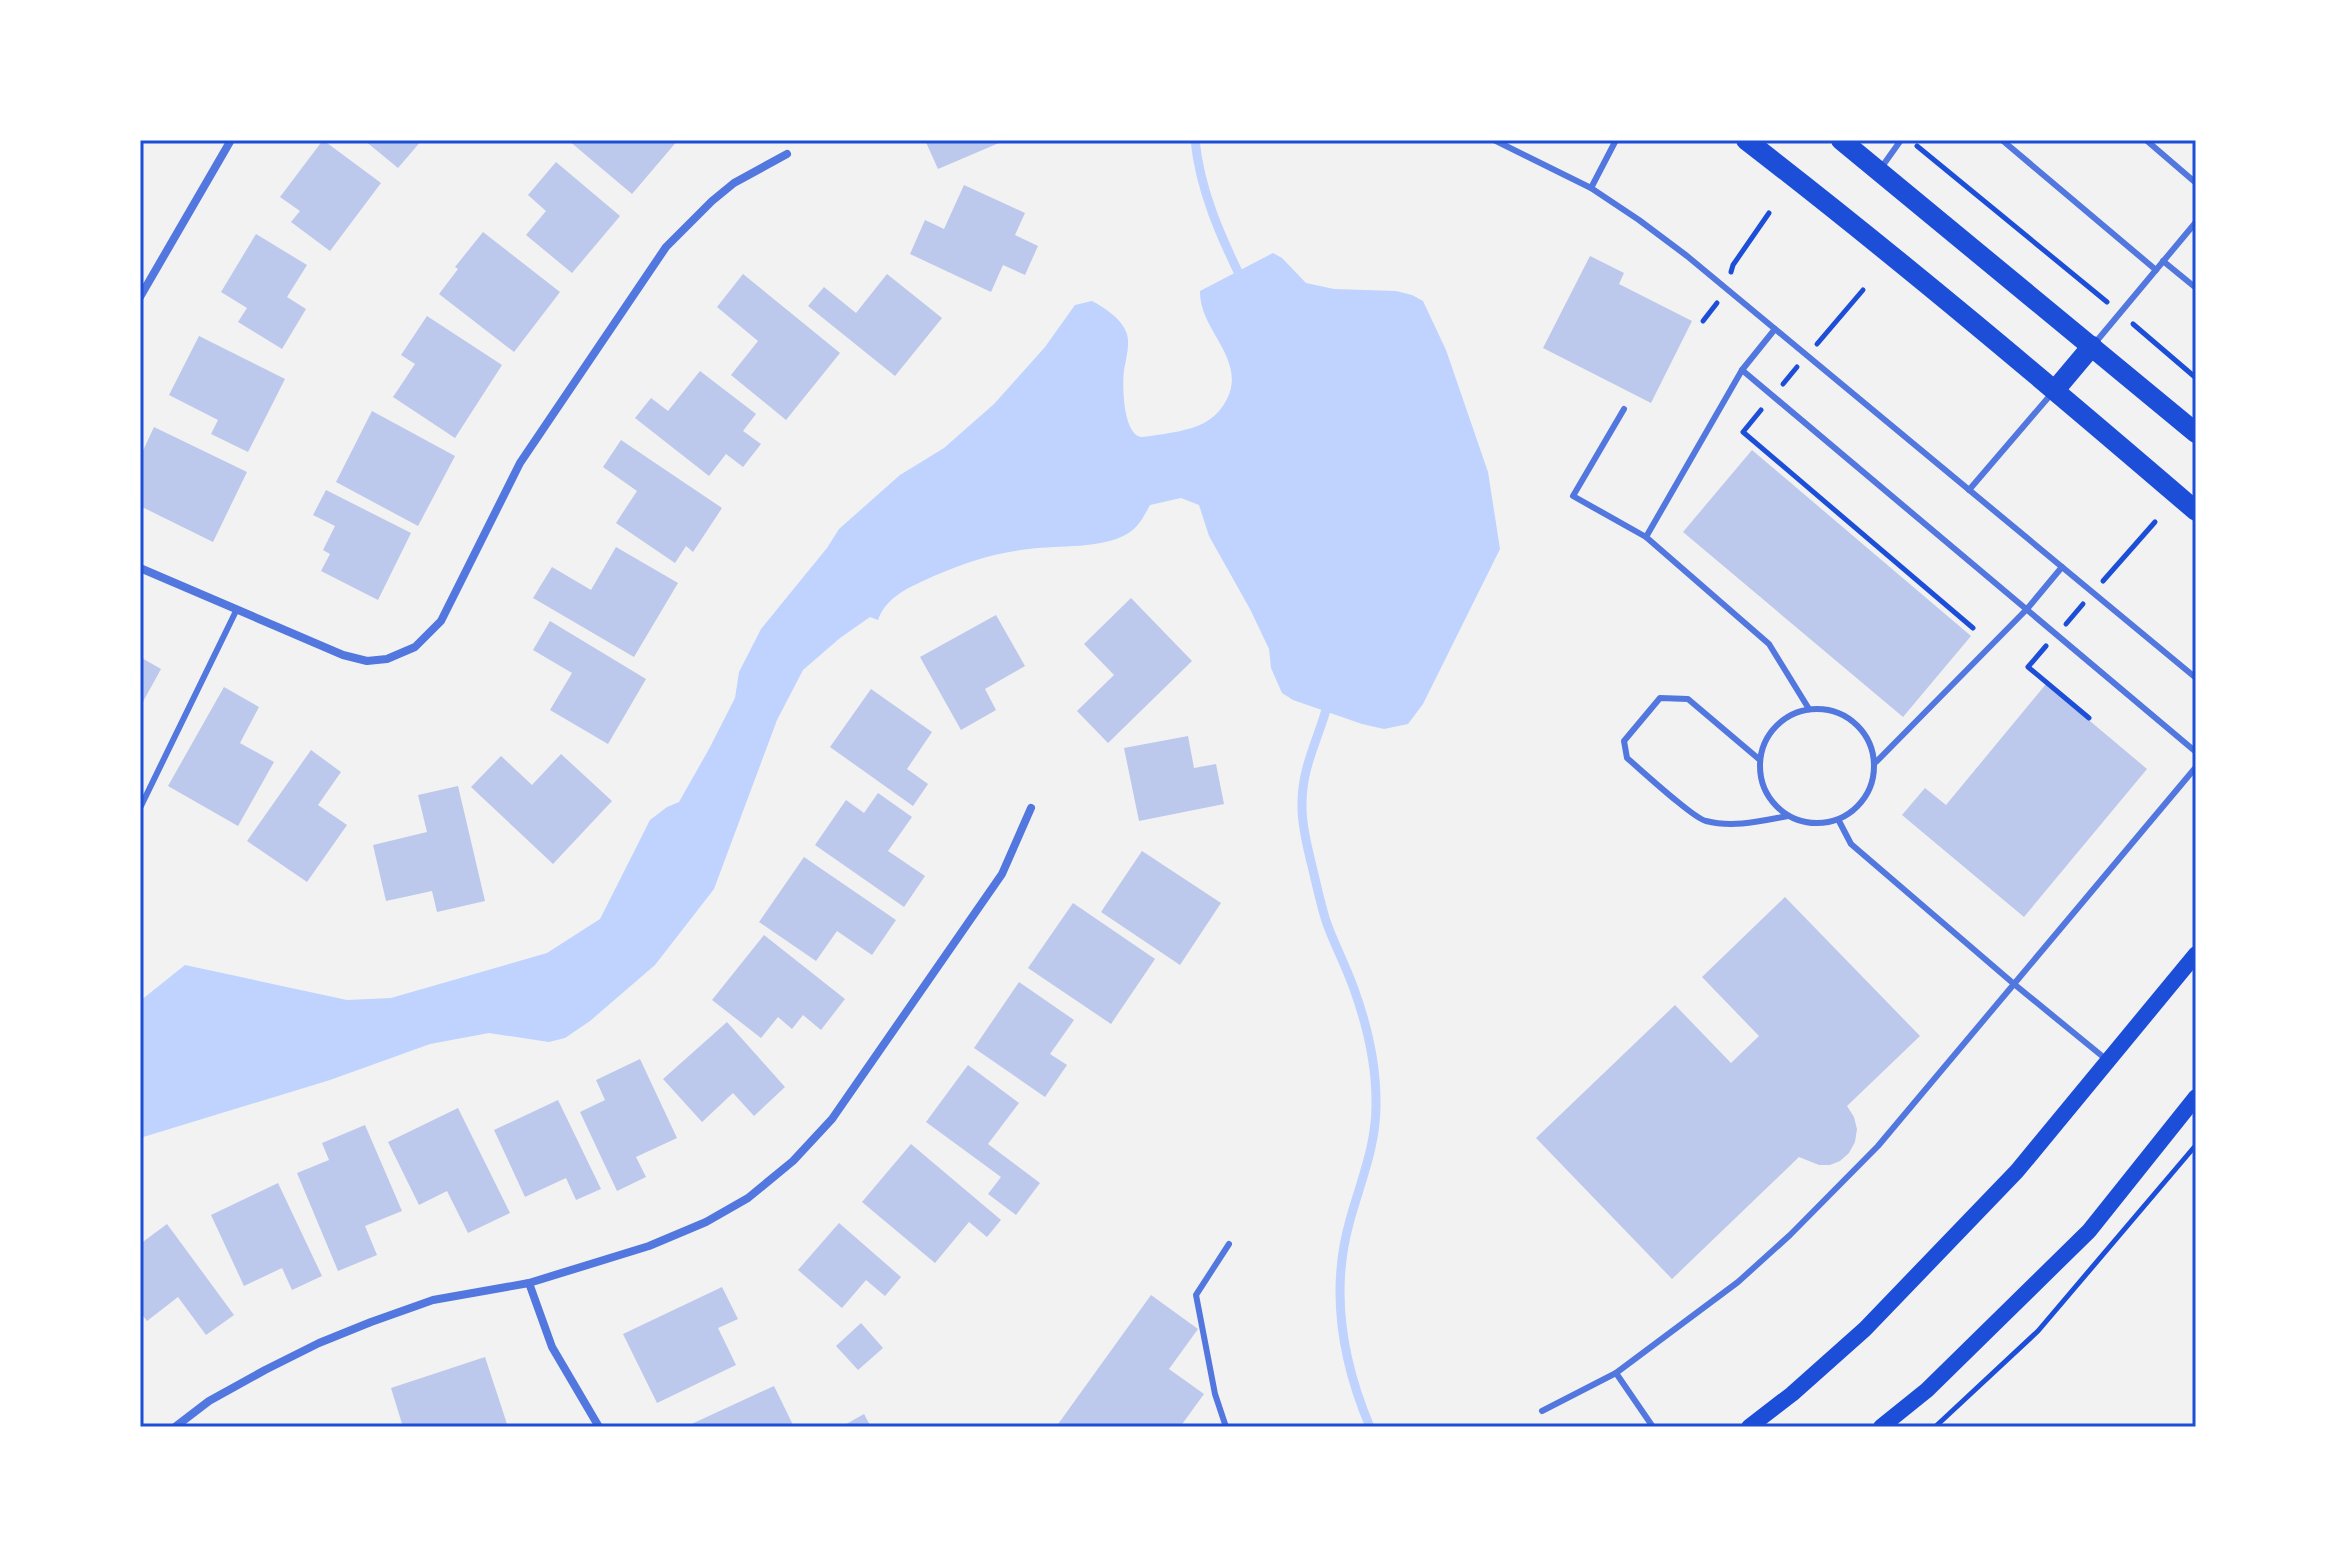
<svg xmlns="http://www.w3.org/2000/svg" width="2336" height="1567" font-family="Literata,serif">
  <rect width="100%" height="100%" fill="#f2f2f2"/>
  <!-- water -->
  <path fill="#bfd3fe" d="M1273 253 1282 258 1306 283 1334 289 1396 291 1412 295 1423 301 1446 350 1488 472 1500 549 1423 704 1408 724 1384 729 1362 724 1293 700 1282 693 1271 668 1269 649 1250 609 1209 536 1199 505 1181 498 1150 505C1144 516 1139 527 1127 534 1102 549 1059 545 1029 549 991 553 957 565 923 581 903 590 885 600 878 620L870 617 840 638 803 670 777 720 714 889 655 965 590 1021 565 1038 549 1042 489 1033 430 1044 330 1080 140 1138V1001L185 965 347 1000 391 998 547 953 600 919 650 820 667 807 679 802 709 749 735 698 739 672 761 629 827 548 839 529 900 475 944 448 994 404 1045 347 1075 305 1092 301C1105 308 1122 319 1127 334 1130 345 1126 359 1124 370 1122 385 1123 434 1141 437 1146 437 1178 432 1184 430 1203 426 1218 417 1227 399 1247 359 1199 330 1200 291Z"/>
  <g fill="none" stroke-linecap="round" stroke-linejoin="round">
    <!-- stream -->
    <g stroke="#bfd3fe" stroke-width="9">
      <path d="M1195 140C1200 190 1220 235 1242 280"/>
      <path d="M1328 703C1318 741 1301 767 1302 808 1302 826 1307 845 1311 862 1316 882 1320 902 1326 921 1334 944 1346 966 1354 989 1367 1025 1376 1063 1376 1101 1377 1144 1361 1180 1350 1220 1330 1290 1342 1361 1370 1427"/>
    </g>
  </g>
  <!-- building -->
  <g fill="#bdc9ec">
    <polygon points="323,140 381,183 330,251 291,222 300,211 280,197"/>
    <polygon points="364,140 422,140 398,168"/>
    <polygon points="568,140 678,140 632,194"/>
    <polygon points="925,140 1006,140 938,169"/>
    <polygon points="556,162 620,216 572,273 526,235 546,211 528,195"/>
    <polygon points="964,185 1025,213 1015,235 1038,246 1025,275 1003,265 991,292 910,254 925,220 944,229"/>
    <polygon points="483,232 560,292 514,352 439,294 458,269 455,267"/>
    <polygon points="256,234 307,265 287,297 306,309 282,349 238,322 247,308 221,292"/>
    <polygon points="1590,256 1624,273 1619,284 1692,321 1651,403 1543,348"/>
    <polygon points="743,274 840,353 786,420 731,375 758,341 717,307"/>
    <polygon points="887,274 942,318 895,376 808,306 824,287 856,313"/>
    <polygon points="427,316 502,365 455,438 393,397 415,364 401,355"/>
    <polygon points="199,336 285,379 248,452 211,434 218,420 169,395"/>
    <polygon points="700,371 756,414 743,431 761,444 743,467 726,454 709,476 635,418 651,398 668,411"/>
    <polygon points="372,411 455,456 418,526 336,482"/>
    <polygon points="154,427 247,472 213,542 140,506 140,457"/>
    <polygon points="621,440 722,508 693,552 686,546 675,563 616,523 637,491 603,467"/>
    <polygon points="1752,450 1971,636 1903,717 1683,532"/>
    <polygon points="326,490 411,533 378,600 321,571 330,554 323,550 335,526 313,515"/>
    <polygon points="616,547 678,583 634,657 533,598 552,567 591,590"/>
    <polygon points="1131,598 1192,661 1108,743 1077,711 1114,675 1084,644"/>
    <polygon points="996,615 1025,666 985,689 996,710 961,730 920,657"/>
    <polygon points="550,621 646,679 608,744 550,710 572,673 533,650"/>
    <polygon points="140,657 161,669 140,707"/>
    <polygon points="2046,684 2147,769 2024,917 1902,815 1925,788 1946,805"/>
    <polygon points="224,687 259,707 240,743 274,762 238,826 168,786"/>
    <polygon points="871,689 932,732 907,769 928,784 913,806 830,747"/>
    <polygon points="1188,736 1194,768 1216,764 1224,804 1139,821 1124,748"/>
    <polygon points="311,750 341,772 318,805 347,825 307,882 247,841"/>
    <polygon points="561,754 612,801 553,864 471,787 501,756 532,785"/>
    <polygon points="458,786 485,901 437,912 432,891 386,901 373,845 427,832 418,795"/>
    <polygon points="878,793 912,817 888,851 925,876 904,907 815,845 846,800 864,813"/>
    <polygon points="1142,851 1221,903 1180,965 1101,912"/>
    <polygon points="804,857 896,920 872,955 837,931 816,961 759,922"/>
    <polygon points="1785,897 1920,1036 1847,1106 1854,1117 1857,1129 1855,1142 1849,1153 1840,1161 1830,1165 1819,1165 1799,1157 1672,1279 1536,1138 1675,1005 1731,1063 1759,1036 1702,977"/>
    <polygon points="1073,903 1155,959 1111,1024 1028,968"/>
    <polygon points="764,935 845,999 821,1030 803,1015 792,1029 778,1017 761,1038 712,1000"/>
    <polygon points="1019,982 1074,1020 1050,1054 1067,1065 1045,1097 974,1048"/>
    <polygon points="727,1022 785,1087 754,1116 733,1093 702,1122 663,1079"/>
    <polygon points="640,1059 677,1138 636,1157 646,1177 617,1191 580,1112 605,1100 596,1080"/>
    <polygon points="968,1065 1019,1103 988,1144 1040,1183 1016,1215 988,1194 1001,1177 926,1122"/>
    <polygon points="558,1100 601,1189 576,1200 566,1178 525,1197 494,1130"/>
    <polygon points="458,1108 510,1213 468,1233 447,1191 419,1205 388,1142"/>
    <polygon points="365,1125 402,1211 365,1226 377,1255 338,1271 297,1173 329,1160 322,1143"/>
    <polygon points="911,1144 1001,1220 987,1237 969,1222 935,1263 862,1202"/>
    <polygon points="278,1183 322,1276 292,1290 282,1268 244,1286 211,1215"/>
    <polygon points="839,1223 901,1277 885,1296 866,1280 842,1308 798,1270"/>
    <polygon points="167,1224 234,1315 206,1335 178,1297 147,1321 140,1312 140,1244"/>
    <polygon points="722,1287 738,1319 718,1328 736,1365 657,1403 623,1334"/>
    <polygon points="1151,1295 1198,1329 1169,1369 1204,1394 1180,1427 1056,1427"/>
    <polygon points="861,1323 883,1348 858,1370 836,1346"/>
    <polygon points="485,1357 508,1427 403,1427 391,1388"/>
    <polygon points="774,1386 794,1427 685,1427"/>
    <polygon points="864,1414 871,1427 841,1427"/>
  </g>
  <g fill="none" stroke-linecap="round" stroke-linejoin="round">
    <!-- path -->
    <g stroke="#1d4ed8" stroke-width="5">
      <polyline points="1917,146 2107,302"/>
      <polyline points="1731,272 1733,265 1769,213"/>
      <polyline points="1703,321 1717,303"/>
      <polyline points="2133,324 2196,378"/>
      <polyline points="1817,344 1863,290"/>
      <polyline points="1783,384 1797,367"/>
      <polyline points="1761,410 1743,432 1973,628"/>
      <polyline points="2103,581 2155,522"/>
      <polyline points="2066,624 2083,604"/>
      <polyline points="2046,646 2028,667 2089,718"/>
      <polyline points="1935,1427 2038,1331 2196,1145"/>
    </g>
    <!-- service -->
    <g stroke="#5277de" stroke-width="6">
      <polyline points="1494,140 1591,188 1639,220 1687,256 2196,678"/>
      <polyline points="2002,140 2156,270"/>
      <polyline points="2146,140 2196,183"/>
      <polyline points="1881,168 1901,140"/>
      <polyline points="1591,188 1616,140"/>
      <polyline points="2163,261 2196,288"/>
      <polyline points="2095,343 2196,222"/>
      <polyline points="1742,370 1775,329"/>
      <polyline points="1624,409 1573,496 1646,537"/>
      <polyline points="1969,490 2053,392"/>
      <polyline points="1809,709 1769,644 1646,537 1742,370 2196,752"/>
      <circle cx="1817" cy="766" r="57"/>
      <path d="M1760 760 1688 699 1660 698 1624 741 1627 758C1640 769 1694 819 1706 821 1733 828 1761 821 1788 816"/>
      <polyline points="1876,762 2027,609 2062,567"/>
      <polyline points="140,808 237,609"/>
      <polyline points="2107,1060 2014,984 2196,767"/>
      <polyline points="1542,1411 1616,1373"/>
      <polyline points="1226,1427 1215,1394 1196,1295 1229,1244"/>
      <polyline points="1653,1427 1616,1373 1738,1282 1790,1235 1878,1146 2014,984 1851,844 1839,821"/>
    </g>
    <!-- minor -->
    <g stroke="#5277de" stroke-width="8">
      <polyline points="140,297 231,140"/>
      <polyline points="140,568 343,655 367,661 387,659 415,647 441,621 520,463 666,247 712,201 734,183 787,154"/>
      <polyline points="529,1283 552,1347 599,1427"/>
      <polyline points="175,1427 209,1401 265,1370 319,1343 371,1322 433,1300 529,1283 649,1246 706,1222 748,1198 793,1161 832,1119 1002,874 1031,808"/>
    </g>
    <!-- secondary -->
    <g stroke="#1d4ed8" stroke-width="16">
      <polyline points="1749,1427 1792,1394 1865,1329 2017,1171 2196,954"/>
      <polyline points="1881,1427 1927,1390 2089,1231 2196,1097"/>
    </g>
    <!-- primary -->
    <g stroke="#1d4ed8" stroke-width="20">
      <path d="M1746 140C1900 259 2048 384 2196 511"/>
      <polyline points="1841,140 2196,433"/>
      <polyline points="2055,390 2092,346"/>
    </g>
  </g>
  <!-- border -->
  <rect width="2336" height="1567" fill="none" stroke="#ffffff" stroke-width="284"/>
  <rect x="142" y="142" width="2052" height="1283" fill="none" stroke="#1d4ed8" stroke-width="3"/>
</svg>
